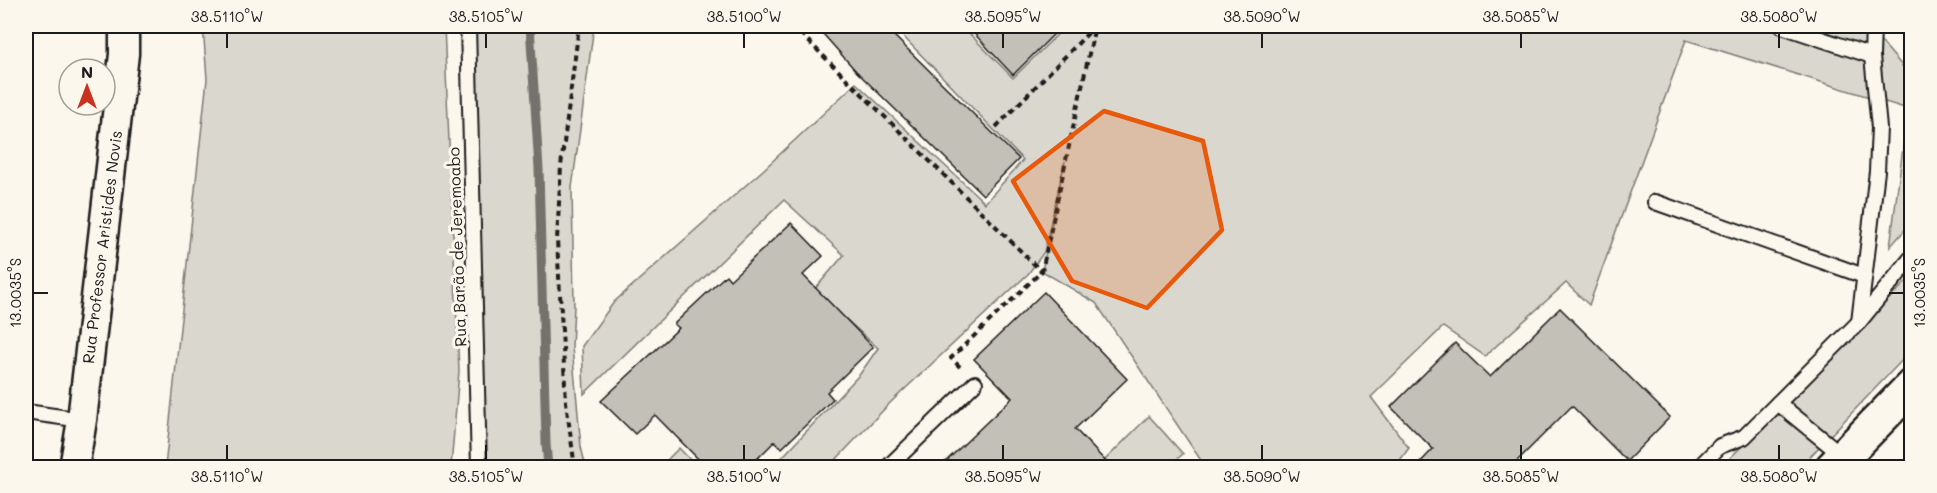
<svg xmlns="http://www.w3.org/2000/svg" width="1937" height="493" font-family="Mali,sans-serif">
  <rect width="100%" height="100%" fill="#fbf7ec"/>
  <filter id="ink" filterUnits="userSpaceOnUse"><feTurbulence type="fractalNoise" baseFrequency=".0167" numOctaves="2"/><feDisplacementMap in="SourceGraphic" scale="12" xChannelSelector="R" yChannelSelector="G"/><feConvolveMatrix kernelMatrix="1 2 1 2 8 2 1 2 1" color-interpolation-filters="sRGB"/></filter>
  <g filter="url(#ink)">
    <!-- green -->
    <g fill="#dad7ce" stroke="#7b7a75" stroke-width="1.5">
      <polygon points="203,26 444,26 459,371 451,467 165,467 207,79"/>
      <polygon points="468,26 594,26 572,188 574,306 572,347 581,447 586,467 479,467"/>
      <polygon points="893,26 962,26 1013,78 1066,26 1759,26 1796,38 1801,26 1875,26 1873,32 1911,76 1911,223 1890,247 1908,109 1686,40 1589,305 1566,283 1485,356 1443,327 1371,397 1409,448 1395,467 1211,468 1200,459 1096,303 1042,271 1065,161 1044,252 1028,274 891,402 829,467 773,467 860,374 878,348 814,290 844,255 784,200 584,394 582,346 614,302 763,170 856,83 985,203 1023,160"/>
      <polygon points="1911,277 1911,351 1800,467 1720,468"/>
      <polygon points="1149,416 1183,454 1168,467 1097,468"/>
      <polygon points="679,448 697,467 660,467"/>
    </g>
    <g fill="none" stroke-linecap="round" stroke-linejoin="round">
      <!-- stream -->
      <polyline stroke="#74726e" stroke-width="9" points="530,26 539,169 546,443 548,468"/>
    </g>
    <!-- building -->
    <g fill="#c3c0b8" stroke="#1c1c1c" stroke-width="1.5">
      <polygon points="816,26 884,26 1019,159 983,195 856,71"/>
      <polygon points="967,26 1062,26 1013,75"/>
      <polygon points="791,223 823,256 803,275 873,347 827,392 833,399 782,448 775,441 748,468 707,468 655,415 635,434 601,401 679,328 674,324 726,275 730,280"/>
      <polygon points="1044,292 1127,379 1075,429 1112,468 939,468 1012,398 974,359"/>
      <polygon points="1560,308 1670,417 1627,461 1572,406 1510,468 1415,468 1433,449 1391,407 1455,343 1490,377"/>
    </g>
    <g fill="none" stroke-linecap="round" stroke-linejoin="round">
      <!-- service casing -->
      <g stroke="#1c1c1c" stroke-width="18">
        <g id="service">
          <polyline points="468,26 479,468"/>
          <polyline points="1782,26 1872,56"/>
          <polyline points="1655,202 1864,276"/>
          <polyline points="1859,322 1877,171 1879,128 1872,56 1873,26"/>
          <polyline points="1778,403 1843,456"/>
          <polyline points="26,412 82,420"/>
          <polyline points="887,468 975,383"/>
          <polyline points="1698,468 1720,446 1744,437 1859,322 1912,257"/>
        </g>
      </g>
      <!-- minor casing -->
      <g stroke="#1c1c1c" stroke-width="33">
        <polyline id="minor" points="74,468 82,420 124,54 124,26"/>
      </g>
      <!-- secondary casing -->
      <g stroke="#1c1c1c" stroke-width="38">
        <polyline id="secondary" points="1832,468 1912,386"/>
      </g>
      <!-- path -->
      <g stroke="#1c1c1c" stroke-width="4" stroke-dasharray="6 4.5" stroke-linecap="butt">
        <polyline points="793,26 1041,271"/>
        <polyline points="996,127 1095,26"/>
        <polyline points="960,367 951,358 1042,271 1095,26"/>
        <polyline points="575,468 566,402 557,240 561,166 579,26"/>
      </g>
      <!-- service -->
      <use href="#service" stroke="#fbf7ec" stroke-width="14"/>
      <!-- minor -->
      <use href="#minor" stroke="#fbf7ec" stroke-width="28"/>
      <!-- secondary -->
      <use href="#secondary" stroke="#fbf7ec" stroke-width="33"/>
    </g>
  </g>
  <!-- marked area -->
  <path fill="#e8590c" fill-opacity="0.2" stroke="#e8590c" stroke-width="4.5" stroke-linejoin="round" d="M1104 111 1203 141 1222 230 1147 308 1072 281 1013 181Z"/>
  <!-- ticks -->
  <path fill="none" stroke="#1c1c1c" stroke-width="2" d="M227 33V48M486 33V48M744 33V48M1003 33V48M1262 33V48M1521 33V48M1779 33V48M33 293H48M1889 293H1904M227 445V460M486 445V460M744 445V460M1003 445V460M1262 445V460M1521 445V460M1779 445V460"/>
  <g text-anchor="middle" stroke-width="6" stroke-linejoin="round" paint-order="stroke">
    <!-- street labels -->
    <g font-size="16" fill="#1c1c1c" stroke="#fbf7ec">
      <text transform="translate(102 247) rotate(-83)" y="6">Rua Professor Aristides Novis</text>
      <text transform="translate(457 247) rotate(-92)" y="6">Rua Barão de Jeremoabo</text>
    </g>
  </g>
  <!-- margin -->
  <rect width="1937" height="493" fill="none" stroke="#fbf7ec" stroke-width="66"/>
  <!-- north arrow -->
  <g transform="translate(87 87)"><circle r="28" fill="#fbf7ec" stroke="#a29f99" stroke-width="1.5"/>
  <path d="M0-4.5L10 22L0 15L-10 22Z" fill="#c8321e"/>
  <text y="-9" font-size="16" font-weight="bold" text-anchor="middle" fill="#1c1c1c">N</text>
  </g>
  <rect x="33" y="33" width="1871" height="427" fill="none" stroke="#1c1c1c" stroke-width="2"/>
  <g font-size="15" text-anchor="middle" fill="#1c1c1c">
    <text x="227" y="22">38.5110°W</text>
    <text x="486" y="22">38.5105°W</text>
    <text x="744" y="22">38.5100°W</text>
    <text x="1003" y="22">38.5095°W</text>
    <text x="1262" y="22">38.5090°W</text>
    <text x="1521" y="22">38.5085°W</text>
    <text x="1779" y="22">38.5080°W</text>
    <text transform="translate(16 293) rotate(-90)" y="5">13.0035°S</text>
    <text transform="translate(1920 293) rotate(-90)" y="5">13.0035°S</text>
    <text x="227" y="482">38.5110°W</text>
    <text x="486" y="482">38.5105°W</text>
    <text x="744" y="482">38.5100°W</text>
    <text x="1003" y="482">38.5095°W</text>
    <text x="1262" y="482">38.5090°W</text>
    <text x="1521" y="482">38.5085°W</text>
    <text x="1779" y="482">38.5080°W</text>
  </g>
</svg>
